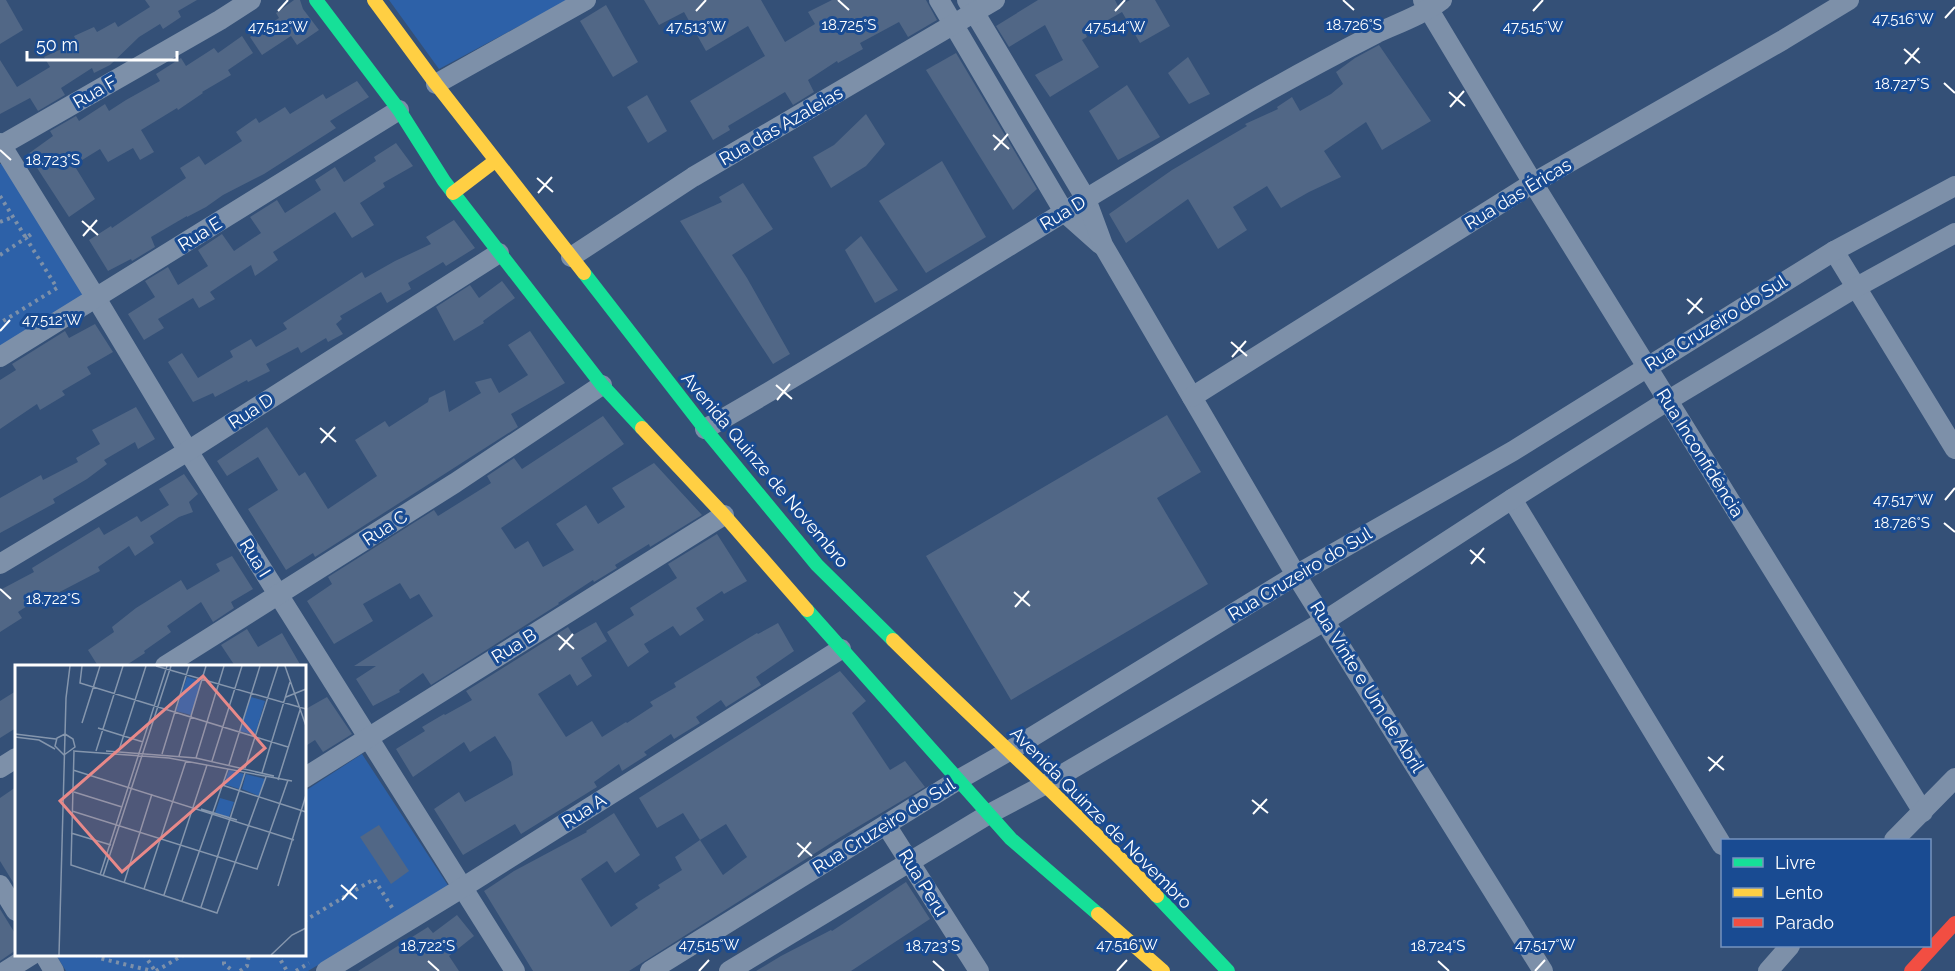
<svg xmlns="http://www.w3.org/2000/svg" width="1955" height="971" font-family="Raleway,sans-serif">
  <rect width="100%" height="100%" fill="#345077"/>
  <!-- green -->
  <g fill="#2d61a8">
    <polygon points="389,0 566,0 566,1 439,69"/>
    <polygon points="0,164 3,164 86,295 0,349"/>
    <polygon points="362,754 449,887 308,971 66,971 56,955 304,954 305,791"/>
  </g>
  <!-- building -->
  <g fill="#516786" fill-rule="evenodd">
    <polygon points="0,0 6,0 23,30 0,44"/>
    <polygon points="145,0 197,0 178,11 181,17 163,29 160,24 139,37 110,65 94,73 92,68 61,88 65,95 38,111 30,98 0,114 0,60 17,87 50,67 44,57 77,42 74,36 94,27 97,32 115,22 118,27 150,7"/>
    <polygon points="294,0 300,0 303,9 319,30 297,45 291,36 262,55 250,37 279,18 276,13"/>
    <polygon points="644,0 761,0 785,42 815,24 808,12 832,0 926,0 937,20 908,37 899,22 860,43 863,49 838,63 837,61 808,80 814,92 793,105 785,92 728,126 730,130 713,140 690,101 765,56 748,26 706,51 684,12 659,25"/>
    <polygon points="1038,0 1115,0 1118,6 1130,0 1155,0 1170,26 1140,43 1122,12 1085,33 1087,37 1082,40 1099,67 1050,97 1035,75 1063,60 1045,25 1009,47 996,26"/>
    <polygon points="606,5 638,62 613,77 580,21"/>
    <polygon points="242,36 253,53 228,70 231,75 202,92 203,93 178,110 177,108 141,130 154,152 140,160 133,148 108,162 100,149 74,165 95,199 69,217 28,154 53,136 50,131 76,116 79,121 105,104 109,111 126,100 160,81 156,74 181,58 186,66 214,48 218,53"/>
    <polygon points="1379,45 1431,121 1382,150 1366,122 1324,151 1341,177 1309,192 1281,208 1267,186 1233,207 1247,230 1218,249 1188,199 1126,243 1109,214 1172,170 1247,126 1245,124 1278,109 1277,107 1292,97 1300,111 1331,94 1343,84 1336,72 1355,58"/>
    <polygon points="956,53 1037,189 1013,210 926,70"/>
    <polygon points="1188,57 1210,94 1189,104 1168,73"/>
    <polygon points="357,81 369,97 330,121 336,128 264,174 223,195 206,207 187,217 187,216 151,237 155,247 132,261 131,259 108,271 89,240 111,226 112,228 186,178 180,168 199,156 205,165 242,141 236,132 256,118 259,123 285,107 290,114 323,94 326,99"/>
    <polygon points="1127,85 1160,137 1118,160 1089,111"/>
    <polygon points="647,95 667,131 648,143 627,107"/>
    <polygon points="866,114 885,144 866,166 831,188 813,157 834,145"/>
    <polygon points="396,143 413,166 383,183 385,187 360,203 374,225 352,238 335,212 273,252 278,260 255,276 251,265 210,292 215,299 199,308 193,298 158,319 164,328 144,340 128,314 155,297 145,281 168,267 178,285 208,266 198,250 222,234 234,251 261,233 250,217 277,200 285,213 321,190 315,180 335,167 344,182 376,161 374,157"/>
    <polygon points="942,161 986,237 926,273 879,201"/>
    <polygon points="743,183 773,229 732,255 747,278 790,354 773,364 680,221 722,202 719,197"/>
    <polygon points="454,220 475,248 446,266 443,262 408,283 411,289 387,303 381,292 340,316 342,319 336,324 343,334 328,342 326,338 301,353 298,347 266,364 270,371 248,382 247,380 215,397 213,393 193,402 168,362 182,353 198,378 233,357 230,351 251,339 256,347 287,329 283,323 362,272 365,278 395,261 431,244 426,237"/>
    <polygon points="861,236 898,290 875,303 845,250"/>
    <polygon points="502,281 515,298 483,321 484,323 454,341 436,307 470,285 479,298"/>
    <polygon points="95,324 113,352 87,367 91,374 62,391 65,395 40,410 37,404 0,429 0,380 16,370 12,364 65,331 69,338"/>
    <polygon points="530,331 565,383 511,414 518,427 315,557 313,553 286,570 248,509 278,490 258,457 227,476 217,461 267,427 299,476 305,472 328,509 377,476 355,440 385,421 389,427 428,402 429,398 445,390 449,412 481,393 475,382 491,378 499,393 528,375 508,345"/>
    <polygon points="136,407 155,439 138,449 135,442 104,460 107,464 87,479 53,499 55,503 0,533 0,498 41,475 43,480 78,462 76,458 100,444 92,430"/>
    <polygon points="1167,415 1201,472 1157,498 1208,584 1011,700 926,556"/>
    <polygon points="603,416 624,444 501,528 515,549 528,541 543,567 574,550 556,524 586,505 598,524 625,507 612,488 654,463 702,515 650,547 649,544 615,565 617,568 594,582 593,580 558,603 559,604 431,685 423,673 399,690 400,692 373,706 356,679 376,666 354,666 433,616 419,594 410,599 400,583 363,604 373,621 334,644 307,601 332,584 328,577 434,510 438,516 491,483 487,476 514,458 522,469"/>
    <polygon points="184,474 198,494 189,502 193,512 179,517 150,536 154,543 135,556 129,546 98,567 100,571 50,597 47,593 18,612 22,618 0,632 0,590 34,572 32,568 99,527 104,535 137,516 141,522 169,505 159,489"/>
    <polygon points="717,534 747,581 724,594 722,591 696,608 704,620 680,636 673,626 644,644 649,652 628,667 607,632 634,615 630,608 677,578 668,564"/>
    <polygon points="232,556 253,589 231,602 234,608 213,622 201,602 167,626 171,632 144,651 145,653 125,666 98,666 88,650 114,632 112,627 136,608 181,580 187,590 220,571 216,564"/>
    <polygon points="596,622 607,641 581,658 592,676 577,686 570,674 538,694 566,737 592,721 602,737 626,722 627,723 653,706 650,702 676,687 674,683 757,633 758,634 778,623 794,651 756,677 761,685 726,707 721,700 696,717 700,723 674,739 671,734 644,752 647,755 622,771 619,764 594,782 597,787 521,834 515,824 463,855 434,809 459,792 465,802 513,775 511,762 495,736 470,752 464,742 413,777 396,749 425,731 422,727 444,714 445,715 472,700 466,691 568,627 573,635"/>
    <polygon points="247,629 258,647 282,633 301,666 235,666 221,645"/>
    <path d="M840 671 866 701 852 713 890 770 905 761 925 787 839 838 629 971H533L484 891 514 871 587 832 586 831 614 813 640 855 615 873 607 861 581 879 611 927 638 908 635 904 660 888 658 885 682 870 675 857 700 840 683 813 657 828 639 798ZM726 824 747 857 723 875 700 840Z"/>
    <polygon points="16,691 16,728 0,738 0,701"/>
    <polygon points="327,697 352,734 323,752 315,740 304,747 304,710"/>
    <polygon points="16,787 16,887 0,861 0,798"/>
    <polygon points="379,825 409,871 391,884 360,837"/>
    <polygon points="906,882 930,919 851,971 756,971 781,956 831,930 832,931"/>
    <polygon points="0,909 16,935 16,950 0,961"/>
    <polygon points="457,915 474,936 449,956 459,971 358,971 428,927 433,933"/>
  </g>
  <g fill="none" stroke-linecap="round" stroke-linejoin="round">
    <!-- path -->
    <g stroke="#7d90a9" stroke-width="4" stroke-dasharray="3 4.5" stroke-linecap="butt">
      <polyline points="0,196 26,238 34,232"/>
      <polyline points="0,222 13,217"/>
      <polyline points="0,255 26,238 57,288 0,323"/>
      <polyline points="304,921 374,879 393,909"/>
      <polyline points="96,954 99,958 152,971"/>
      <polyline points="144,954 155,971"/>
      <polyline points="224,954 224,964 233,971"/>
      <polyline points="277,954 287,971"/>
      <polyline points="156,971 185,954"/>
      <polyline points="240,971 247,966 249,954"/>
      <polyline points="296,971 309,963"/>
    </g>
    <!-- street -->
    <g stroke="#7d90a9" stroke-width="20">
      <polyline points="939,0 1064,212 1100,244"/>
      <polyline points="967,0 1086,199 1103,245 1296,575 1543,971"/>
      <polyline points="1423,0 1533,183 1923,812"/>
      <polyline points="436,84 586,0"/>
      <polyline points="0,143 96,298 188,451 515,971"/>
      <polyline points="0,146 220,20 251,0"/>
      <polyline points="1834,251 1955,449"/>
      <polyline points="571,257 693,177 995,0"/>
      <polyline points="0,357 399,110"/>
      <polyline points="1192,397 1533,183 1783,40 1849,0"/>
      <path d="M705 429C883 328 1053 215 1230 113 1278 85 1328 58 1377 33 1399 23 1422 15 1442 0"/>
      <polyline points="1512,499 1722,845"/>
      <polyline points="0,564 188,451 499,253"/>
      <polyline points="165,666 455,483 602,385"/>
      <polyline points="0,768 16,758"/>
      <polyline points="304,778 724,515"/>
      <polyline points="886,825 979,971"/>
      <polyline points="1894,840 1955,778"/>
      <polyline points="0,885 16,911"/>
      <polyline points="44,954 54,971"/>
      <polyline points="6,971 33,954"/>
      <polyline points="326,971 462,888 841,649"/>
      <polyline points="650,971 958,780 1009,751 1296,575 1513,451 1834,251 1955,186"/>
      <polyline points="729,971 989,814 1046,784 1326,620 1512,499 1667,401 1855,288 1955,233"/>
      <polyline points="1768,971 1790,946"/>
    </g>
    <!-- fast -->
    <g stroke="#16e098" stroke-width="14">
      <polyline points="316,0 399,110 444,181 602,385 642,428"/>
      <polyline points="584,273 705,429 817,565 893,640"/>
      <polyline points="807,610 1011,839 1098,914"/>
      <polyline points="1157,896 1228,971"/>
    </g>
    <!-- slow -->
    <g stroke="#ffcf43" stroke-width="14">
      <polyline points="374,0 436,84 584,273"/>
      <polyline points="453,193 495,161"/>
      <polyline points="642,428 724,515 807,610"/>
      <path d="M893 640C980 726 1072 807 1157 896"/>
      <polyline points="1098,914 1163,971"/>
    </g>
    <!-- jam -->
    <polyline stroke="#f24e42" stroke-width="14" points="1911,971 1955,923"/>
  </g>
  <!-- ticks -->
  <path fill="none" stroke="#fff" stroke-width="2" d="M838 0 849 10M1343 0 1354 10M278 11 288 0M696 11 706 0M1115 11 1125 0M1533 11 1543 0M1945 18 1955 7M1904 49 1920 63M1905 64 1919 48M1944 83 1955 93M1449 92 1465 106M1450 107 1464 91M993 135 1009 149M0 150 11 160M994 150 1008 134M537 178 553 192M538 193 552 177M82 221 98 235M83 236 97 220M1687 299 1703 313M1688 314 1702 298M0 331 10 320M1231 342 1247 356M1232 357 1246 341M776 385 792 399M777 400 790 384M320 428 336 442M321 443 335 427M1945 500 1955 488M1944 523 1955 532M1470 550 1485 563M1471 564 1484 548M0 589 11 599M1014 592 1030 606M1015 607 1029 591M558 635 574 649M559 650 573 634M1708 757 1724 770M1709 771 1723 756M1252 800 1268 813M1253 814 1267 799M797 843 812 856M798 857 811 842M341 885 357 899M342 900 356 884M428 961 439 971M933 961 944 971M1438 961 1449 971M699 971 709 960M1117 971 1127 960M1535 971 1545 960"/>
  <g text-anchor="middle" stroke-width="6" stroke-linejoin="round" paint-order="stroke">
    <!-- street labels -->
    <g font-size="18" fill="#fff" stroke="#194b92">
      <text transform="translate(95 92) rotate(-30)" y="6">Rua F</text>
      <text transform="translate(781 126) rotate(-30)" y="6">Rua das Azaleias</text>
      <text transform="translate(1518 194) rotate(-31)" y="6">Rua das Éricas</text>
      <text transform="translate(1063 213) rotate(-31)" y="6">Rua D</text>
      <text transform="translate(200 234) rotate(-32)" y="6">Rua E</text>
      <text transform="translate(1716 323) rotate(-32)" y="6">Rua Cruzeiro do Sul</text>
      <text transform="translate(251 411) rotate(-33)" y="6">Rua D</text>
      <text transform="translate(1700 453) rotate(58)" y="6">Rua Inconfidência</text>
      <text transform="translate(765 470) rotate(50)" y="6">Avenida Quinze de Novembro</text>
      <text transform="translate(385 528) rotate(-33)" y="6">Rua C</text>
      <text transform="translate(255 558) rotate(58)" y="6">Rua I</text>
      <text transform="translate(1300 574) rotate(-31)" y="6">Rua Cruzeiro do Sul</text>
      <text transform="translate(514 646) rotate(-32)" y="6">Rua B</text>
      <text transform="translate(1367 687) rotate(58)" y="6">Rua Vinte e Um de Abril</text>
      <text transform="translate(584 811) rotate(-32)" y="6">Rua A</text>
      <text transform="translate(1101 818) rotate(45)" y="6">Avenida Quinze de Novembro</text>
      <text transform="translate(884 826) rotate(-32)" y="6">Rua Cruzeiro do Sul</text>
      <text transform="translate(923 883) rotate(58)" y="6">Rua Peru</text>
    </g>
  </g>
  <!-- overview -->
  <g transform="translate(15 665)">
    <rect width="291" height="291" fill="#345077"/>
    <path d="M172 12 186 16 176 50 161 46ZM236 32 250 36 240 70 225 66ZM214 105 229 109 224 124 209 119ZM231 109 250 114 244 131 227 124ZM205 133 219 137 214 152 200 148Z" fill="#2d61a8"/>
    <path fill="none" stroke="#8596ad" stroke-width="1.5" d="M67 1 65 18 273 82M141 1 291 44M270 1 291 61M271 32 291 24M67 58 85 1M83 63 128 77M0 69 41 74M0 72 24 75 40 84M104 85 131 1M58 86 154 93 277 116M59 86 56 200 202 248 251 112M81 86 108 1M91 86 181 93 259 111M147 89 174 1M49 90 60 82 58 74 50 69M49 90 40 81 42 73 50 69M164 91 191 1M181 93 209 1M197 96 227 1M214 100 245 1M230 103 263 1M58 105 279 175M247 108 275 17M263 115 285 45M207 120 291 147M59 127 107 142M186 144 222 155M57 146 242 204 273 115M56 168 96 180M85 210 152 1M88 211 156 1M109 218 137 129M263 221 291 130M129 224 171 96M149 230 192 100M167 236 213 104M186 242 230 108M44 290 51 33 55 1M256 290 277 270 291 263"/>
    <path fill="#e88989" fill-opacity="0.15" stroke="#e88989" stroke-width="3" d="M188 11 250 83 107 207 45 136Z"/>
    <rect width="291" height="291" fill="none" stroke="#fff" stroke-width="3"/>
  </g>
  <g font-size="15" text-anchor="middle" fill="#fff" stroke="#194b92" stroke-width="6" stroke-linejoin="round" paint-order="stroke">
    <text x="1903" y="24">47.516°W</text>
    <text x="849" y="30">18.725°S</text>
    <text x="1354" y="30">18.726°S</text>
    <text x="278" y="32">47.512°W</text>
    <text x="696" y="32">47.513°W</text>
    <text x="1115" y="32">47.514°W</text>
    <text x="1533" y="32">47.515°W</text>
    <text x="1902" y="89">18.727°S</text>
    <text x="53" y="165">18.723°S</text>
    <text x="52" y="325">47.512°W</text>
    <text x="1903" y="505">47.517°W</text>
    <text x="1902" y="528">18.726°S</text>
    <text x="53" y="604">18.722°S</text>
    <text x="709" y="950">47.515°W</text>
    <text x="1127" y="950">47.516°W</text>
    <text x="1545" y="950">47.517°W</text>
    <text x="428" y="951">18.722°S</text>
    <text x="933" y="951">18.723°S</text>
    <text x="1438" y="951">18.724°S</text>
  </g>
  <!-- legend -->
  <rect x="1721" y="839" width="210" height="108" fill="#194b92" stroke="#7593be" stroke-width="1.5"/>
  <rect x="1733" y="858" width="30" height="9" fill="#16e098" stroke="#7593be" stroke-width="1.5"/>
  <text x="1775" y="869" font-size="18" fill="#ffffff">Livre</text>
  <rect x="1733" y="888" width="30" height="9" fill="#ffcf43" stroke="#7593be" stroke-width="1.5"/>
  <text x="1775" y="899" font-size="18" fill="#ffffff">Lento</text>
  <rect x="1733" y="918" width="30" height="9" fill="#f24e42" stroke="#7593be" stroke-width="1.5"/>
  <text x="1775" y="929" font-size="18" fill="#ffffff">Parado</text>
  <!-- scale -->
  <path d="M27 51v9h150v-9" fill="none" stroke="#ffffff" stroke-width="3"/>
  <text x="36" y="51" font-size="18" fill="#ffffff" stroke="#194b92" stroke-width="4.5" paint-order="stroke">50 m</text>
</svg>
